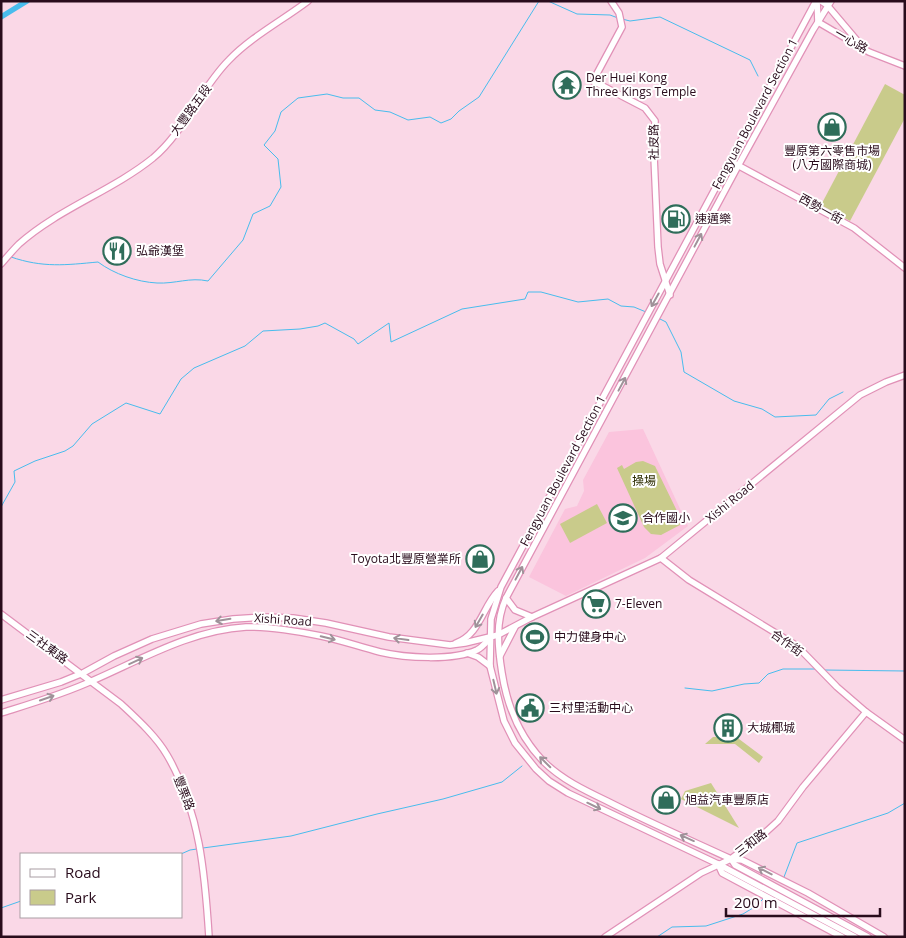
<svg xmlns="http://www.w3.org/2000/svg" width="906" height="938" font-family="'Open Sans','Noto Sans TC',sans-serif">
  <rect width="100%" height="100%" fill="#fad8e7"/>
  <!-- built -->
  <polygon fill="#fbc4dd" points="643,429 688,526 645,558 566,596 529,577 565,509 577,506 584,491 583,480 609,432"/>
  <!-- green -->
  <g fill="#c9cb8b">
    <polygon points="885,84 905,95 905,118 850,221 821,205"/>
    <polygon points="643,461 655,466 677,511 680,525 661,535 651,534 644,527 617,468 622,465 624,469 636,462"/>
    <polygon points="597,504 607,523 570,543 560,524"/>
    <polygon points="735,736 763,757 759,763 735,744 705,744 713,737"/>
    <polygon points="711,783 739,828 681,799 685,791"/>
  </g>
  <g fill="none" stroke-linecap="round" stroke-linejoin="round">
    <!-- stream -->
    <g stroke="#48bced" stroke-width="1">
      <polyline points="548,1 577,14 610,15 618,18"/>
      <polyline points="622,19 630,21 660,17 750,60 758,76"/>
      <path d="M11 257C43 268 66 265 98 262 114 274 137 282 157 283 175 284 190 277 208 281L243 240 253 214 270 206 281 187 278 159 264 145 275 131 281 112 298 98 327 94 343 98H359L375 110 390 112 408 120 430 117 441 123 451 119 459 111 479 97 539 1"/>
      <polyline points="658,318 666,322 681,352 684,372 734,401 762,409 775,417 816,415 829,399 843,392"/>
      <polyline points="1,507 15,482 14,471 35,461 65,451 73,446 92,424 126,403 160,414 181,379 194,368 245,346 263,331 300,329 318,326 325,323 354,339 358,344 389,323 391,342 462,309 525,299 528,292 541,292 578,302 608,299 621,306 634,307 646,312"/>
      <polyline points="823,670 905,671"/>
      <polyline points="685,688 712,691 744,684 759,683 768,674 783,669 817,669"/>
      <polyline points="203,848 291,836 377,814 443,799 502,782 522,766"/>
      <polyline points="181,854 190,850 197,849"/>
      <polyline points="784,877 797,843 888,813 905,803"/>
      <polyline points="1,908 21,901"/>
      <polyline points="657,937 672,927 706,926 743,914 756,906 764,898"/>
    </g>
    <!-- canal -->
    <polyline stroke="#48bced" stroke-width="5.5" points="1,17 27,1"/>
    <!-- tertiary casing -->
    <g stroke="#e191b7" stroke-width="8">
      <g id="tertiary">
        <polyline points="611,1 619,13 622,27 593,81 645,108 655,121 654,156 658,247 660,264 670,295"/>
        <polyline points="816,1 501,587 491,619 490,666 504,721 515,743 536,769 549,781 568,793 718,864 855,937"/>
        <polyline points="817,1 818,22 869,52 905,66"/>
        <polyline points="821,1 827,5 860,44"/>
        <path d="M831 1 813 30 738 166 506 598C495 622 498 648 502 673 507 705 520 737 543 761 561 779 584 790 607 801 648 822 690 840 731 859L742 860 808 893 884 937"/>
        <polyline points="730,161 854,228 905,268"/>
        <path d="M1 264C7 257 13 250 19 244 58 209 112 191 153 158 185 131 200 89 229 60 251 37 283 20 308 1"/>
        <polyline points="661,558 689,580 797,646 837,687 866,712 905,740"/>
        <polyline points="506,598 515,610 532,617"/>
        <path d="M1 614 121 704C137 719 156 736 167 755 200 811 205 874 209 937"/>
        <path d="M456 643C480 634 482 608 498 591"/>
        <polyline points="467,653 478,657 490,666"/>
        <polyline points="500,656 515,627"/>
        <polyline points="1,700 61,682 83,673 114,656 152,639 201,624 233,619 262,617 293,618 326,623 389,637 450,645 465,643 498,635 532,617 661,558 860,395 886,382 905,375"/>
        <path d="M1 713C33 703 64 694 94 680 142 659 192 630 246 627 266 626 302 632 321 636 341 640 360 647 380 652 405 658 453 661 477 650 483 647 486 642 491 637"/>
        <polyline points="731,859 735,865 868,937"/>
        <polyline points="718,864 722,873 842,937"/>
        <polyline points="605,937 701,873 731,859 767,831 778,821 803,787 866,712"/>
      </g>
    </g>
    <!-- tertiary -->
    <use href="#tertiary" stroke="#fff" stroke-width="5.5"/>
  </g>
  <!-- one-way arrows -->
  <defs><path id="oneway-shaft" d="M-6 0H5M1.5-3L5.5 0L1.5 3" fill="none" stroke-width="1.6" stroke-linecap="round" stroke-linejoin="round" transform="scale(1.25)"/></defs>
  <g stroke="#9f9299">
    <use href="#oneway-shaft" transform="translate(698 240) rotate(-62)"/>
    <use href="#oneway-shaft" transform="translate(655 300) rotate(119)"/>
    <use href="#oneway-shaft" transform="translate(622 384) rotate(-62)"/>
    <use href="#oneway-shaft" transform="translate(519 573) rotate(-62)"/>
    <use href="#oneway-shaft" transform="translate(223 620) rotate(171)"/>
    <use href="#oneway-shaft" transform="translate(479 621) rotate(120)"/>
    <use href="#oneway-shaft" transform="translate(328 638) rotate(14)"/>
    <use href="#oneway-shaft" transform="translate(401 639) rotate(-172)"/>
    <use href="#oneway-shaft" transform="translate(136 661) rotate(-25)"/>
    <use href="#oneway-shaft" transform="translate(495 687) rotate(77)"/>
    <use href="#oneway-shaft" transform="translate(47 698) rotate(-19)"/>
    <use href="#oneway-shaft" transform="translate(545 762) rotate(-135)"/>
    <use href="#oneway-shaft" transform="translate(594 806) rotate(26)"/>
    <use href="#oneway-shaft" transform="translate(687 838) rotate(-156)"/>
    <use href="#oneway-shaft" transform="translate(765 871) rotate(-153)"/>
  </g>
  <!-- icons -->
  <defs>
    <g id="temple-ring" transform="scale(1.4375)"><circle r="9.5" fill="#fff" stroke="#2f6d5a" stroke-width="1.5"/><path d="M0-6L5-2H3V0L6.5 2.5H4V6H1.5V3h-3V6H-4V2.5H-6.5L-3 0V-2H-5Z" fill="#2f6d5a"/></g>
    <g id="shop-ring" transform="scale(1.4375)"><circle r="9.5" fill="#fff" stroke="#2f6d5a" stroke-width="1.5"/><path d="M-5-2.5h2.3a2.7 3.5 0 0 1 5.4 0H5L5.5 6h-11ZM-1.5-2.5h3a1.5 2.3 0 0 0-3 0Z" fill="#2f6d5a"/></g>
    <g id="fuel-ring" transform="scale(1.4375)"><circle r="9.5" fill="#fff" stroke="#2f6d5a" stroke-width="1.5"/><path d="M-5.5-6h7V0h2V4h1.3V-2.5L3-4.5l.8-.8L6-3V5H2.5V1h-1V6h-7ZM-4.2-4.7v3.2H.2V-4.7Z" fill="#2f6d5a"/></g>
    <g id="restaurant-ring" transform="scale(1.4375)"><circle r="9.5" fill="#fff" stroke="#2f6d5a" stroke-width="1.5"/><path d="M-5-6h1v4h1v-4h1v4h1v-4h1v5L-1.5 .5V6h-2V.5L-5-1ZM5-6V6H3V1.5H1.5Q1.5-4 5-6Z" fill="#2f6d5a"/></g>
    <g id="school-ring" transform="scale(1.4375)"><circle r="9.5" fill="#fff" stroke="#2f6d5a" stroke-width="1.5"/><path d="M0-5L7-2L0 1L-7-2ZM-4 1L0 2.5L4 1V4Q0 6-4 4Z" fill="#2f6d5a"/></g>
    <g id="supermarket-ring" transform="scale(1.4375)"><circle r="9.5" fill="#fff" stroke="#2f6d5a" stroke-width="1.5"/><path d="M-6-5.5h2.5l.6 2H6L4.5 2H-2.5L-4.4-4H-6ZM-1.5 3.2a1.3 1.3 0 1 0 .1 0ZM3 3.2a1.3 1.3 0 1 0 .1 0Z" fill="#2f6d5a"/></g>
    <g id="stadium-ring" transform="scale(1.4375)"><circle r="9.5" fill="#fff" stroke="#2f6d5a" stroke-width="1.5"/><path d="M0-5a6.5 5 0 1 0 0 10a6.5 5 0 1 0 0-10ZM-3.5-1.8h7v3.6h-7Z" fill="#2f6d5a"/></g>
    <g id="civic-ring" transform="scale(1.4375)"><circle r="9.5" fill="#fff" stroke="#2f6d5a" stroke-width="1.5"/><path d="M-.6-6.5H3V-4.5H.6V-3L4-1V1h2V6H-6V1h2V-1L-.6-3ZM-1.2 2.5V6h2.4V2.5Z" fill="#2f6d5a"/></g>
    <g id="building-ring" transform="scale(1.4375)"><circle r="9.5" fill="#fff" stroke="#2f6d5a" stroke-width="1.5"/><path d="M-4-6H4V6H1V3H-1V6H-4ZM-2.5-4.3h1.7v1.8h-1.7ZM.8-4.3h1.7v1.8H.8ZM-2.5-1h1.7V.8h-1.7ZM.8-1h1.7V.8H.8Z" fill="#2f6d5a"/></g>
  </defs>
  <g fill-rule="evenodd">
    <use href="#temple-ring" x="567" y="85"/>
    <use href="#shop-ring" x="832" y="127"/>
    <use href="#fuel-ring" x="676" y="219"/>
    <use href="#restaurant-ring" x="117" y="251"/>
    <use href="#school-ring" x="623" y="518"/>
    <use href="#shop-ring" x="480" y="559"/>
    <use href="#supermarket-ring" x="596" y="604"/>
    <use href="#stadium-ring" x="535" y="637"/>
    <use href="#civic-ring" x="530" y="708"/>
    <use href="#building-ring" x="728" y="728"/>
    <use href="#shop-ring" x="666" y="800"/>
  </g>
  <g text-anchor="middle" stroke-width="4" stroke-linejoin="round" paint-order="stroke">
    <!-- street labels -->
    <g font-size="12" fill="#290c1c" stroke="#fff">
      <text transform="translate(851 41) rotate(30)" y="4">一心路</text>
      <text transform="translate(191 110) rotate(-54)" y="4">大豐路五段</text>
      <text transform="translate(755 114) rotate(-62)" y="4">Fengyuan Boulevard Section 1</text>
      <text transform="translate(654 142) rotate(-91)" y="4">社皮路</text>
      <text transform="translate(821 209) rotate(29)" y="4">西勢一街</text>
      <text transform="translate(563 471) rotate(-62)" y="4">Fengyuan Boulevard Section 1</text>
      <text transform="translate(730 502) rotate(-39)" y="4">Xishi Road</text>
      <text transform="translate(283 620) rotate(4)" y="4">Xishi Road</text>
      <text transform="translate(787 643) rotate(36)" y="4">合作街</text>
      <text transform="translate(47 647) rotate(36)" y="4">三社東路</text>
      <text transform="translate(184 793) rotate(69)" y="4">豐栗路</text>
      <text transform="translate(751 843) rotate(-38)" y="4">三和路</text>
    </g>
    <!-- poi labels -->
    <g font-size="12" fill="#290c1c" stroke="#fff" text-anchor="start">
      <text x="586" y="82">Der Huei Kong<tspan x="586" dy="14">Three Kings Temple</tspan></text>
      <text x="832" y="155" text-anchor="middle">豐原第六零售市場<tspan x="832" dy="14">(八方國際商城)</tspan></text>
      <text x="695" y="223">速邁樂</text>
      <text x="136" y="255">弘爺漢堡</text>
      <text x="642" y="522">合作國小</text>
      <text x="461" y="563" text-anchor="end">Toyota北豐原營業所</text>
      <text x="615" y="608">7-Eleven</text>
      <text x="554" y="641">中力健身中心</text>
      <text x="549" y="712">三村里活動中心</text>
      <text x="747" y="732">大城椰城</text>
      <text x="685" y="804">旭益汽車豐原店</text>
    </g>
    <!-- park labels -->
    <g font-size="12" fill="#2c2c01" stroke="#fff">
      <text x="644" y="485">操場</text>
    </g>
  </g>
  <!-- border -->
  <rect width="906" height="938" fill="none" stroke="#290c1c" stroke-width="5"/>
  <!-- legend -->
  <rect x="20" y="853" width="162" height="65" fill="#ffffff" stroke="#a99ea4"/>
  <rect x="30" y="869" width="25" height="8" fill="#ffffff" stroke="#a99ea4"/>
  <text x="65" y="878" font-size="15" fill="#290c1c">Road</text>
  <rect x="30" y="890" width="25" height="15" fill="#c9cb8b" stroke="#a99ea4"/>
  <text x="65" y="903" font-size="15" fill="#290c1c">Park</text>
  <!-- scale -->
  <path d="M726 908v8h154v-8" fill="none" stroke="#290c1c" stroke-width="2.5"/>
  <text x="734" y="908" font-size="15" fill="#290c1c" stroke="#ffffff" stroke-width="4" paint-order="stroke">200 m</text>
</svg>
